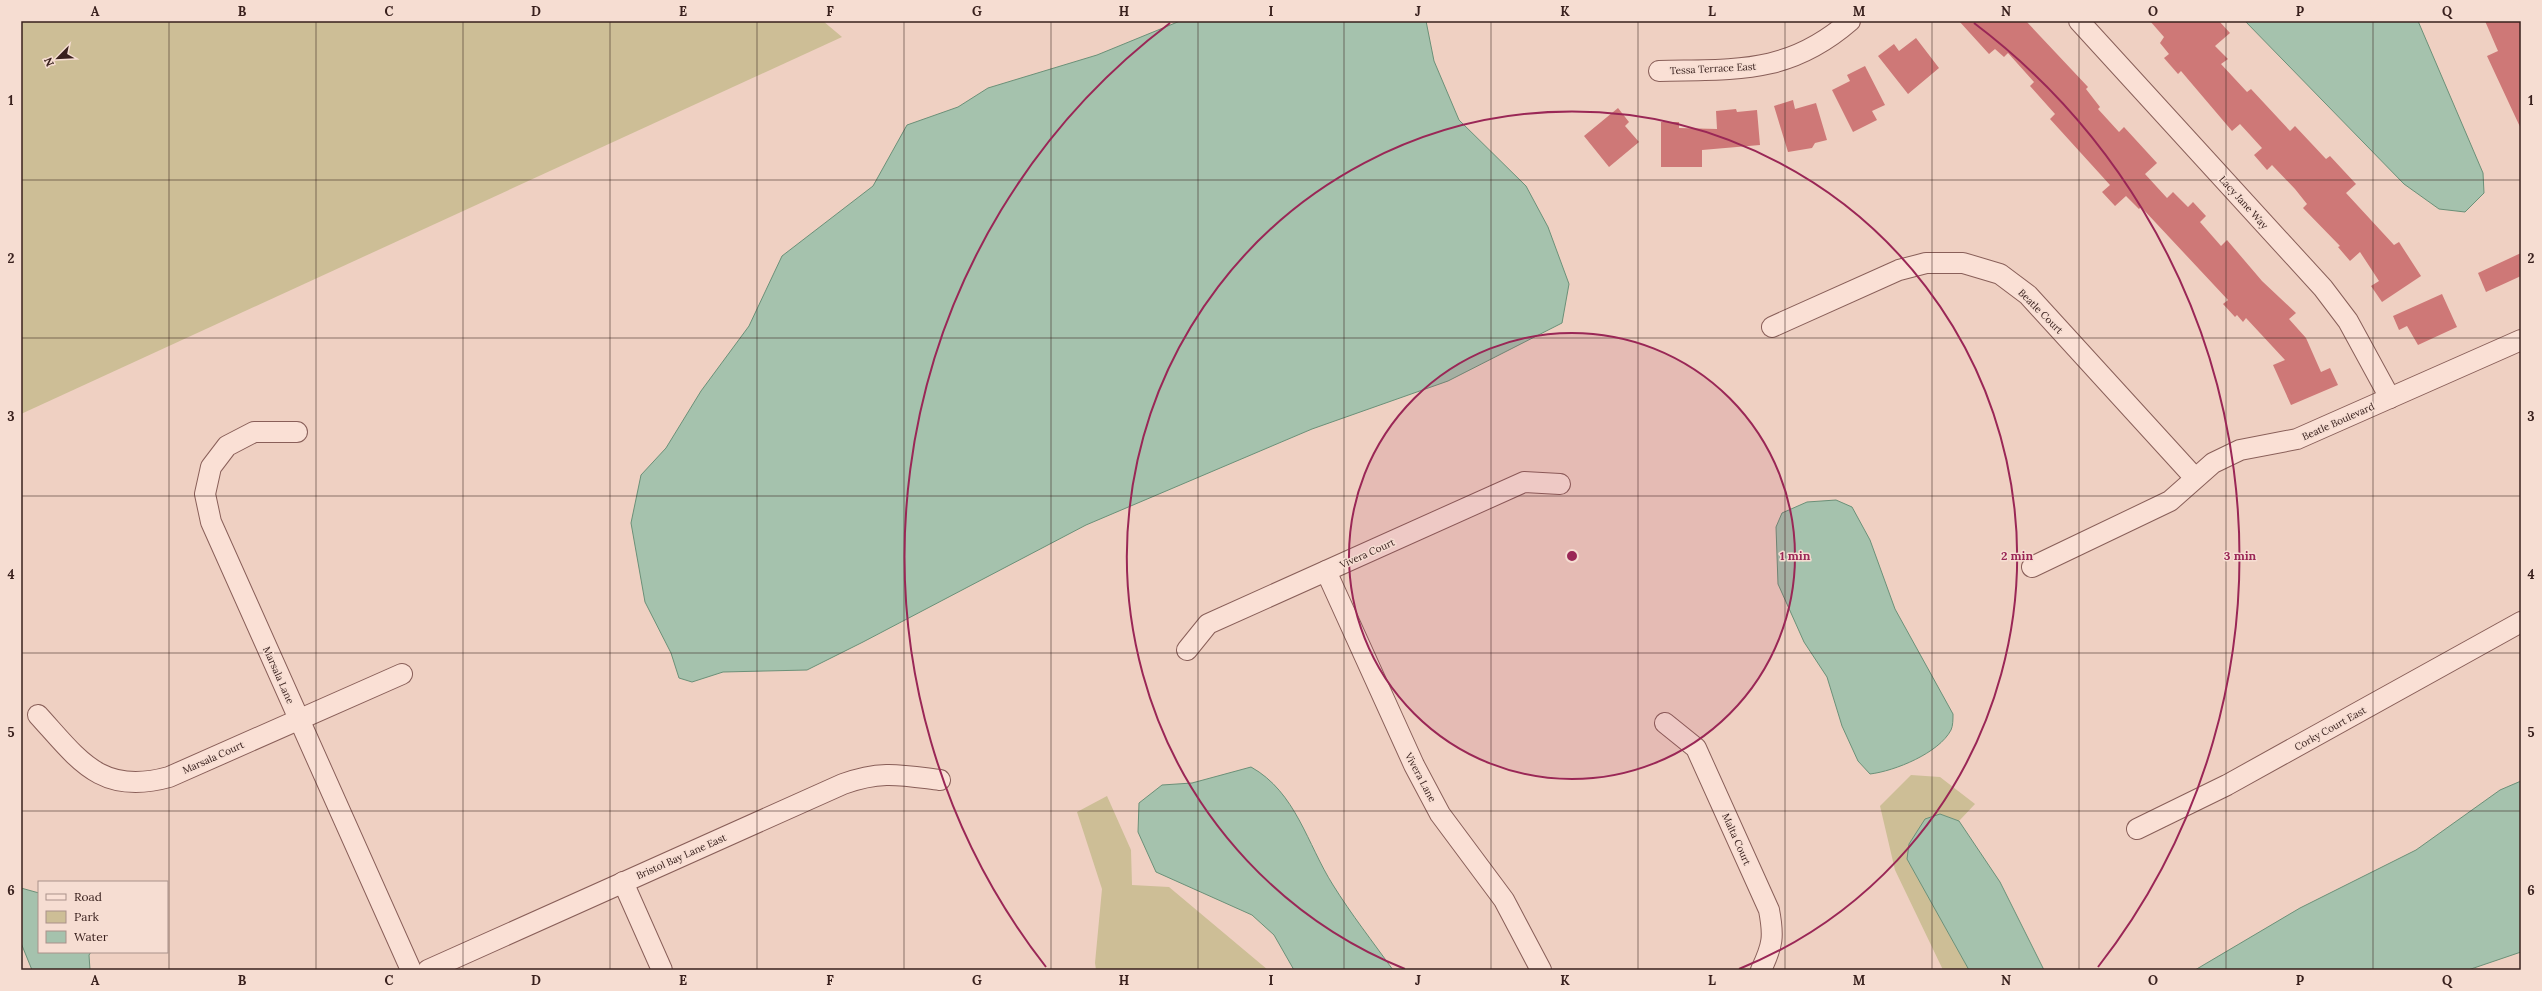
<svg xmlns="http://www.w3.org/2000/svg" width="2542" height="991" font-family="Lora,serif">
  <rect width="100%" height="100%" fill="#efd0c2"/>
  <!-- green -->
  <g fill="#cdbe96">
    <polygon points="21,21 823,21 842,37 21,414"/>
    <polygon points="1911,775 1940,777 1975,804 1959,821 1940,814 1907,859 1969,970 1943,970 1895,870 1880,806"/>
    <polygon points="1107,796 1131,850 1132,885 1169,887 1268,970 1096,970 1095,963 1102,889 1077,812"/>
  </g>
  <!-- water -->
  <g fill="#a5c2ad" stroke="#6b9078">
    <polygon points="1180,21 1426,21 1434,61 1459,120 1526,186 1548,227 1569,284 1562,323 1448,381 1312,429 1086,525 863,642 807,670 723,672 692,682 679,678 671,653 645,602 631,523 641,475 666,448 701,391 749,326 782,256 873,186 907,125 958,107 988,88 1097,55"/>
    <polygon points="2245,21 2418,21 2483,173 2484,193 2465,212 2439,209 2404,184"/>
    <path d="M1836 500 1852 507 1870 540 1895 609 1953 714C1953 719 1953 726 1951 730 1939 753 1895 771 1870 774L1858 761 1842 726 1827 677 1804 642 1778 584 1776 527 1782 513 1807 502Z"/>
    <path d="M1251 767C1296 792 1307 844 1333 885 1351 914 1373 942 1393 970H1294L1274 935 1252 915 1156 872 1138 832 1139 803 1162 785 1192 783Z"/>
    <polygon points="2521,781 2521,952 2468,970 2195,970 2300,908 2416,850 2500,790"/>
    <polygon points="1940,814 1959,821 2000,882 2044,970 1969,970 1907,859 1909,844 1925,819"/>
    <polygon points="21,888 39,893 39,952 91,952 89,955 90,970 32,970 21,943"/>
  </g>
  <!-- building -->
  <g fill="#ce7877">
    <polygon points="1959,21 2026,21 2088,87 2086,89 2100,107 2098,109 2119,132 2124,127 2157,163 2145,174 2167,198 2173,192 2188,207 2193,202 2206,216 2200,222 2221,246 2227,240 2262,281 2296,313 2289,319 2306,338 2321,372 2330,368 2338,385 2291,405 2273,365 2285,360 2246,318 2243,322 2237,315 2235,317 2223,304 2228,300 2141,207 2139,209 2126,196 2115,206 2102,192 2110,185 2050,119 2055,114 2030,86 2034,82 2008,53 2004,57 1995,49 1989,54"/>
    <polygon points="2150,21 2219,21 2230,33 2215,46 2228,59 2221,64 2247,92 2251,89 2290,131 2295,126 2326,159 2330,156 2356,184 2346,193 2394,245 2399,242 2421,276 2382,302 2371,286 2379,281 2360,252 2350,261 2338,247 2340,246 2303,208 2307,204 2295,189 2272,165 2267,170 2254,155 2262,148 2240,124 2232,131 2181,71 2178,74 2164,58 2169,54 2160,43 2164,37"/>
    <polygon points="2485,21 2521,21 2521,129 2487,56 2498,51"/>
    <polygon points="1916,38 1939,68 1908,94 1878,56 1894,44 1899,51"/>
    <polygon points="1865,66 1885,105 1872,111 1877,120 1853,132 1832,90 1850,81 1847,75"/>
    <polygon points="1793,100 1795,109 1816,103 1827,140 1815,143 1812,148 1788,152 1774,106"/>
    <polygon points="1618,108 1629,122 1625,126 1639,142 1609,167 1584,136"/>
    <polygon points="1736,109 1737,112 1757,110 1760,145 1702,150 1702,167 1661,167 1661,122 1679,122 1679,128 1717,129 1716,111"/>
    <polygon points="2521,253 2521,276 2486,292 2478,273"/>
    <polygon points="2442,294 2457,327 2418,345 2407,326 2399,330 2393,316"/>
  </g>
  <g fill="none" stroke-linecap="round" stroke-linejoin="round">
    <!-- minor casing -->
    <g stroke="#895f59" stroke-width="22">
      <g id="minor">
        <polyline points="2079,21 2323,288 2348,321 2390,398"/>
        <path d="M1659 71C1735 69 1788 75 1850 21"/>
        <polyline points="1772,327 1899,270 1926,263 1963,263 2000,274 2028,295 2195,478"/>
        <polyline points="297,432 254,432 227,446 211,467 205,494 211,522 411,970"/>
        <polyline points="2032,567 2170,501 2213,463 2240,450 2297,439 2521,340"/>
        <polyline points="1326,571 1414,765 1440,814 1504,900 1541,970"/>
        <polyline points="1187,650 1208,624 1524,482 1560,484"/>
        <path d="M38 715C79 760 101 796 169 777L402 674"/>
        <path d="M1665 723 1696 748 1769 910C1774 936 1773 945 1761 970"/>
        <polyline points="2137,829 2227,785 2521,622"/>
        <polyline points="623,882 662,970"/>
        <path d="M428 970 843 784C881 770 901 775 940 780"/>
      </g>
    </g>
    <!-- minor -->
    <use href="#minor" stroke="#fae0d5" stroke-width="20"/>
  </g>
  <!-- grid -->
  <path fill="none" stroke="#39201d" stroke-width="1" stroke-opacity="0.55" d="M169 21V970M316 21V970M463 21V970M610 21V970M757 21V970M904 21V970M1051 21V970M1198 21V970M1344 21V970M1491 21V970M1638 21V970M1785 21V970M1932 21V970M2079 21V970M2226 21V970M2373 21V970M21 180H2521M21 338H2521M21 496H2521M21 653H2521M21 811H2521"/>
  <!-- distance rings -->
  <circle cx="1572" cy="556" r="223" fill="#9a2756" fill-opacity=".12"/>
  <g fill="none" stroke="#9a2756" stroke-width="2">
    <circle cx="1572" cy="556" r="223"/>
    <path d="M1405 969A445 445 0 1 1 1739 969"/>
    <path d="M1046 967A668 668 0 0 1 1170 23M1974 23A668 668 0 0 1 2098 967"/>
  </g>
  <g text-anchor="middle" stroke-width="3" stroke-linejoin="round" paint-order="stroke">
    <!-- street labels -->
    <g font-size="10" fill="#39201d" stroke="#f6ddd2">
      <text transform="translate(1713 68) rotate(-3)" y="4">Tessa Terrace East</text>
      <text transform="translate(2244 202) rotate(48)" y="4">Lacy Jane Way</text>
      <text transform="translate(2041 311) rotate(45)" y="4">Beatle Court</text>
      <text transform="translate(2338 421) rotate(-24)" y="4">Beatle Boulevard</text>
      <text transform="translate(1367 553) rotate(-24)" y="4">Vivera Court</text>
      <text transform="translate(279 675) rotate(66)" y="4">Marsala Lane</text>
      <text transform="translate(2330 728) rotate(-29)" y="4">Corky Court East</text>
      <text transform="translate(213 757) rotate(-24)" y="4">Marsala Court</text>
      <text transform="translate(1421 777) rotate(62)" y="4">Vivera Lane</text>
      <text transform="translate(1737 839) rotate(66)" y="4">Malta Court</text>
      <text transform="translate(681 856) rotate(-24)" y="4">Bristol Bay Lane East</text>
    </g>
  </g>
  <circle cx="1572" cy="556" r="6" fill="#9a2756" stroke="#f6ddd2" stroke-width="2"/>
  <g font-size="12" text-anchor="middle" font-weight="bold" fill="#9a2756" stroke="#f6ddd2" stroke-width="3" stroke-linejoin="round" paint-order="stroke">
    <text x="1795" y="560">1 min</text>
    <text x="2017" y="560">2 min</text>
    <text x="2240" y="560">3 min</text>
  </g>
  <!-- border -->
  <rect width="2542" height="991" fill="none" stroke="#f6ddd2" stroke-width="44"/>
  <!-- legend -->
  <rect x="38" y="881" width="130" height="72" fill="#f6ddd2" stroke="#aa918a"/>
  <rect x="46" y="894" width="20" height="6" fill="#fae0d5" stroke="#aa918a"/>
  <text x="74" y="901" font-size="12" fill="#39201d">Road</text>
  <rect x="46" y="911" width="20" height="12" fill="#cdbe96" stroke="#aa918a"/>
  <text x="74" y="921" font-size="12" fill="#39201d">Park</text>
  <rect x="46" y="931" width="20" height="12" fill="#a5c2ad" stroke="#aa918a"/>
  <text x="74" y="941" font-size="12" fill="#39201d">Water</text>
  <!-- north arrow -->
  <g transform="translate(58 58) rotate(246)" stroke="#f6ddd2" stroke-width="3" paint-order="stroke">
  <path d="M0-3L7 15L0 10L-7 15Z" fill="#39201d"/>
  <text y="-6" font-size="11" font-weight="bold" text-anchor="middle" fill="#39201d">N</text>
  </g>
  <rect x="22" y="22" width="2498" height="947" fill="none" stroke="#39201d" stroke-width="1.5"/>
  <g font-size="13" text-anchor="middle" font-weight="bold" fill="#39201d">
    <text x="95" y="16">A</text>
    <text x="242" y="16">B</text>
    <text x="389" y="16">C</text>
    <text x="536" y="16">D</text>
    <text x="683" y="16">E</text>
    <text x="830" y="16">F</text>
    <text x="977" y="16">G</text>
    <text x="1124" y="16">H</text>
    <text x="1271" y="16">I</text>
    <text x="1418" y="16">J</text>
    <text x="1565" y="16">K</text>
    <text x="1712" y="16">L</text>
    <text x="1859" y="16">M</text>
    <text x="2006" y="16">N</text>
    <text x="2153" y="16">O</text>
    <text x="2300" y="16">P</text>
    <text x="2447" y="16">Q</text>
    <text x="11" y="105">1</text>
    <text x="2531" y="105">1</text>
    <text x="11" y="263">2</text>
    <text x="2531" y="263">2</text>
    <text x="11" y="421">3</text>
    <text x="2531" y="421">3</text>
    <text x="11" y="579">4</text>
    <text x="2531" y="579">4</text>
    <text x="11" y="737">5</text>
    <text x="2531" y="737">5</text>
    <text x="11" y="895">6</text>
    <text x="2531" y="895">6</text>
    <text x="95" y="985">A</text>
    <text x="242" y="985">B</text>
    <text x="389" y="985">C</text>
    <text x="536" y="985">D</text>
    <text x="683" y="985">E</text>
    <text x="830" y="985">F</text>
    <text x="977" y="985">G</text>
    <text x="1124" y="985">H</text>
    <text x="1271" y="985">I</text>
    <text x="1418" y="985">J</text>
    <text x="1565" y="985">K</text>
    <text x="1712" y="985">L</text>
    <text x="1859" y="985">M</text>
    <text x="2006" y="985">N</text>
    <text x="2153" y="985">O</text>
    <text x="2300" y="985">P</text>
    <text x="2447" y="985">Q</text>
  </g>
</svg>
